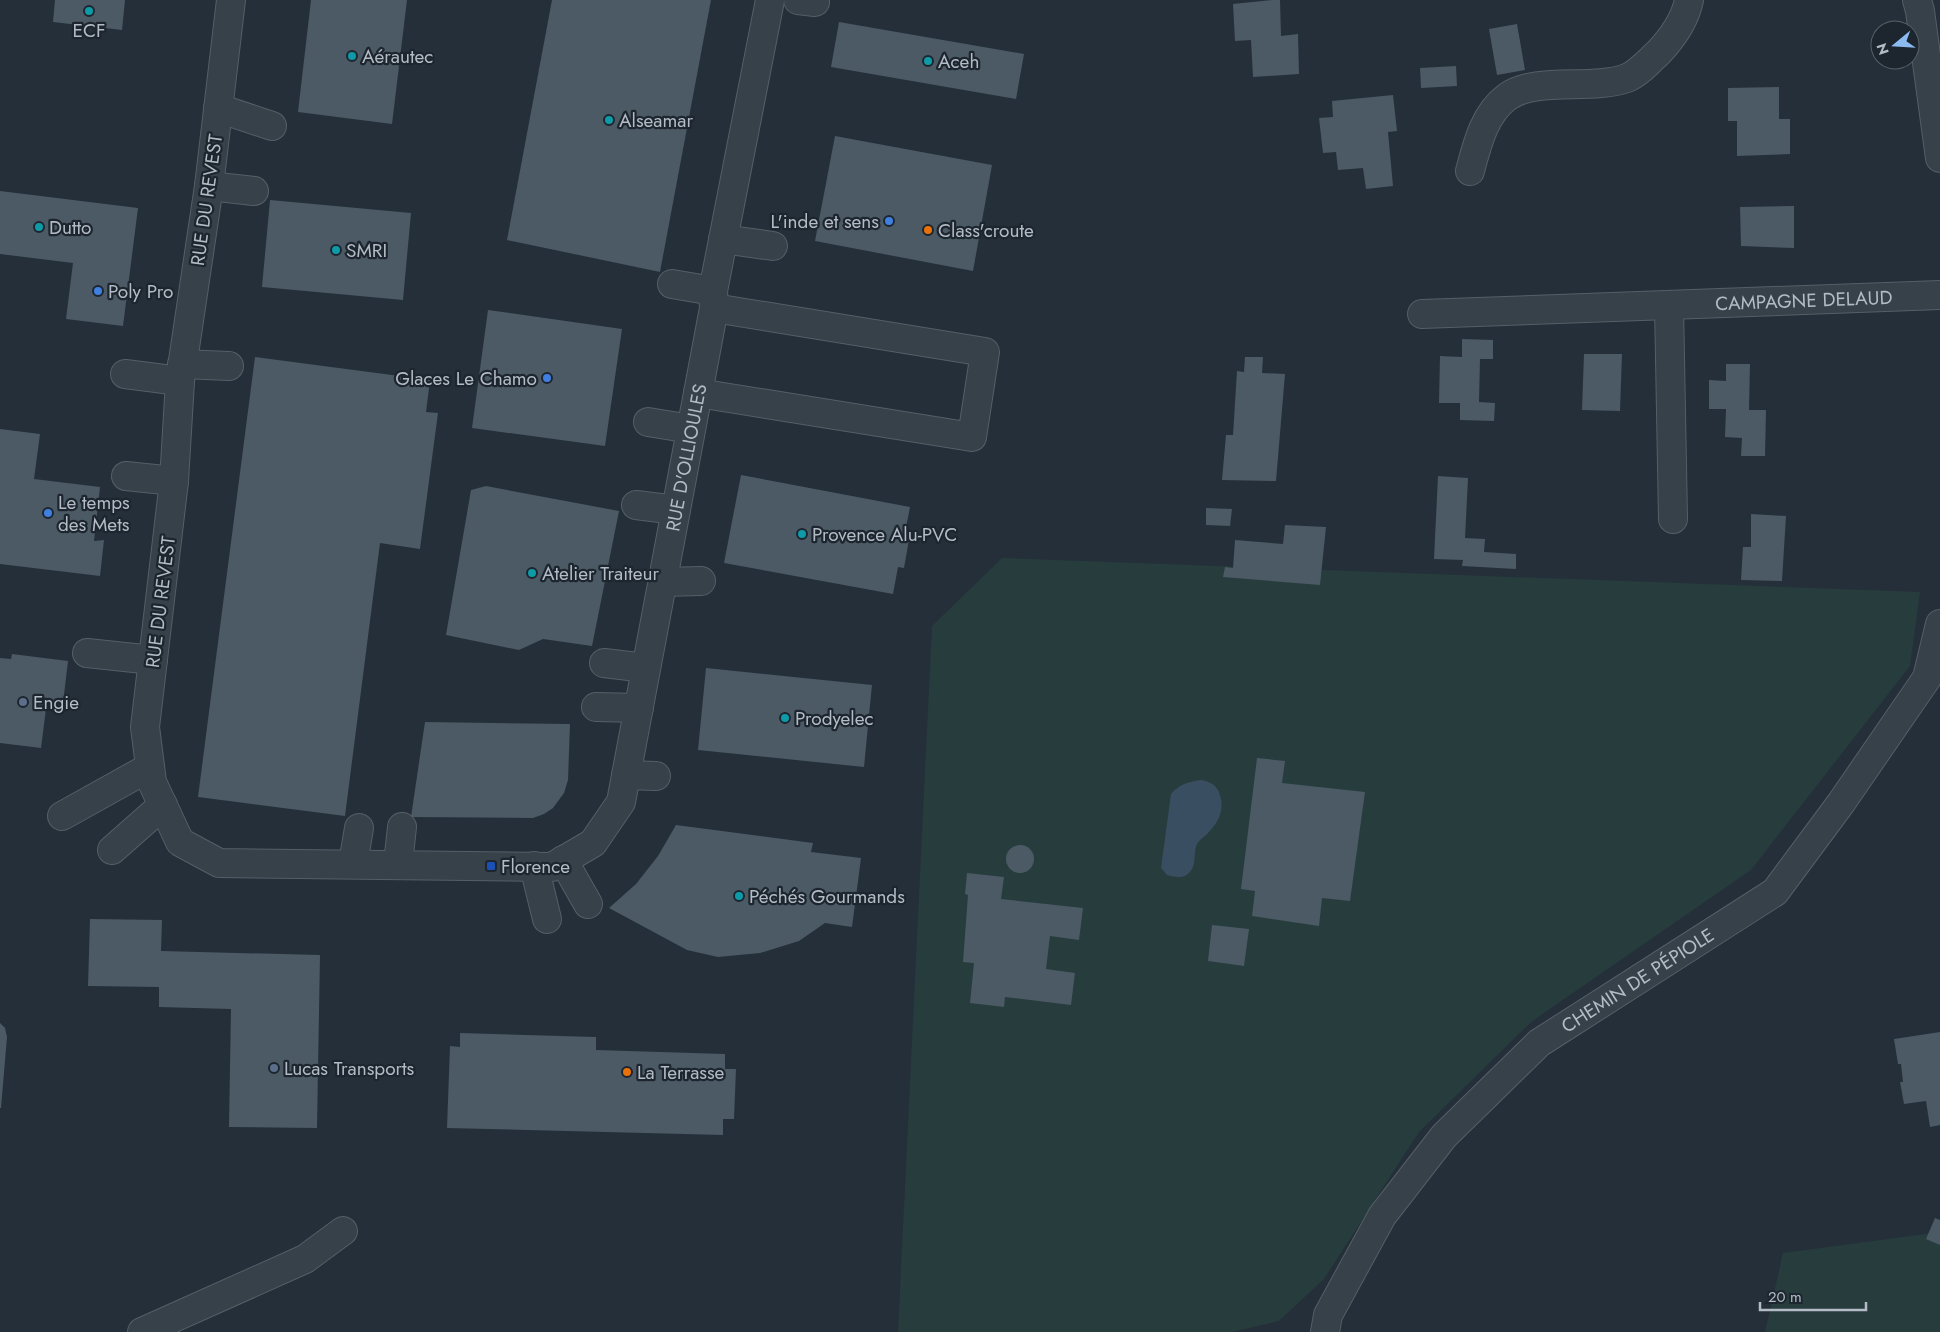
<svg xmlns="http://www.w3.org/2000/svg" width="1940" height="1332" font-family="Jost,sans-serif">
  <rect width="100%" height="100%" fill="#242f3a"/>
  <!-- green -->
  <g fill="#273c3c">
    <polygon points="1002,558 1920,592 1910,666 1751,870 1531,1022 1419,1132 1324,1279 1279,1321 1233,1332 898,1332 932,626"/>
    <polygon points="1940,1232 1940,1332 1765,1332 1783,1253"/>
  </g>
  <!-- water -->
  <path fill="#3a4e62" d="M1201 780C1211 782 1217 785 1220 795 1225 810 1218 823 1208 833 1204 837 1200 839 1197 844 1193 853 1197 866 1189 873 1183 879 1175 877 1167 875L1161 868 1171 794C1180 784 1187 782 1201 780Z"/>
  <!-- building -->
  <g fill="#4c5a65">
    <polygon points="55,0 125,0 122,30 53,22"/>
    <polygon points="311,0 407,0 392,124 298,112"/>
    <polygon points="552,0 711,0 660,272 507,240"/>
    <polygon points="1272,0 1280,0 1281,36 1298,34 1299,74 1253,77 1251,40 1235,41 1233,4"/>
    <polygon points="839,22 1024,54 1016,99 831,67"/>
    <polygon points="1517,24 1525,70 1497,75 1489,29"/>
    <polygon points="1456,66 1457,86 1421,88 1420,68"/>
    <polygon points="1779,87 1779,119 1790,119 1790,154 1737,156 1737,121 1728,121 1728,88"/>
    <polygon points="1393,95 1397,131 1388,132 1393,186 1366,189 1363,168 1338,170 1336,152 1323,153 1319,118 1333,117 1332,101"/>
    <polygon points="835,136 992,165 973,271 815,241"/>
    <polygon points="0,191 138,208 123,326 66,319 73,263 0,254"/>
    <polygon points="270,200 411,213 403,300 262,287"/>
    <polygon points="1794,206 1794,248 1741,246 1740,207"/>
    <polygon points="488,310 622,329 605,446 472,428"/>
    <polygon points="1462,339 1493,340 1493,359 1480,359 1479,402 1495,403 1494,421 1460,420 1460,403 1439,403 1440,356 1462,357"/>
    <polygon points="1584,354 1622,354 1620,411 1582,410"/>
    <polygon points="255,357 430,380 426,412 438,413 420,549 380,543 345,816 198,797"/>
    <polygon points="1245,357 1263,357 1262,373 1285,374 1276,481 1222,480 1226,435 1233,435 1237,371 1244,372"/>
    <polygon points="1726,364 1750,364 1749,410 1766,410 1765,456 1741,456 1742,438 1725,437 1726,409 1709,409 1709,380 1726,381"/>
    <polygon points="0,429 40,434 34,479 100,487 94,541 104,540 100,576 0,564"/>
    <polygon points="741,475 910,507 905,533 910,534 904,568 898,567 893,594 724,563"/>
    <polygon points="1438,476 1468,478 1465,538 1485,539 1484,552 1516,554 1516,569 1462,566 1463,560 1434,559"/>
    <polygon points="486,486 619,511 592,646 543,639 519,650 446,635 471,490"/>
    <polygon points="1206,508 1232,509 1230,526 1206,525"/>
    <polygon points="1751,514 1786,516 1782,581 1741,580 1743,547 1751,547"/>
    <polygon points="1285,525 1326,527 1320,585 1223,577 1225,567 1233,568 1235,540 1283,544"/>
    <polygon points="12,654 68,661 63,703 47,701 41,748 0,743 0,658 11,659"/>
    <polygon points="706,668 872,685 864,767 698,750"/>
    <polygon points="425,722 570,724 568,780 564,793 553,808 544,814 533,818 411,817"/>
    <polygon points="1257,758 1285,761 1282,783 1365,792 1350,901 1322,898 1319,926 1252,916 1255,891 1241,889"/>
    <polygon points="676,825 813,843 811,852 861,858 852,927 825,923 799,941 760,953 718,957 687,950 609,908 636,884 658,856"/>
    <circle cx="1020" cy="859" r="14"/>
    <polygon points="967,873 1004,877 1001,899 1083,908 1079,940 1050,936 1046,969 1075,973 1071,1005 1005,997 1004,1007 970,1003 974,963 963,962 968,895 965,894"/>
    <polygon points="90,919 162,920 161,951 320,955 317,1128 229,1127 231,1009 159,1007 159,987 88,986"/>
    <polygon points="1212,925 1249,929 1244,966 1208,961"/>
    <polygon points="0,1023 5,1028 7,1037 1,1108 0,1108"/>
    <polygon points="1940,1032 1940,1125 1930,1127 1926,1101 1904,1104 1900,1082 1903,1082 1901,1064 1898,1064 1894,1039"/>
    <polygon points="460,1033 596,1037 596,1050 725,1054 725,1069 736,1069 734,1119 723,1119 723,1135 447,1128 450,1046 460,1047"/>
    <polygon points="1935,1218 1940,1220 1940,1245 1926,1239"/>
  </g>
  <g fill="none" stroke-linecap="round" stroke-linejoin="round">
    <!-- minor casing -->
    <g stroke="#565f68" stroke-width="30">
      <g id="minor">
        <path id="s1" d="M231 0 209 186 180 381 174 481 145 727 152 782 180 842 219 863 552 867 593 843 621 802 714 308 713 291 770 0"/>
        <polyline points="798,0 815,2"/>
        <polyline points="1917,0 1920,11 1940,158"/>
        <polyline points="218,108 272,126"/>
        <path d="M1470 171C1477 145 1484 114 1507 97 1536 76 1591 91 1627 78 1639 73 1649 61 1659 52 1673 37 1685 20 1689 0"/>
        <polyline points="209,186 254,191"/>
        <polyline points="723,239 773,246"/>
        <polyline points="672,284 713,291"/>
        <polyline points="1669,305 1673,519"/>
        <path id="s2" d="M1422 314 1940 295"/>
        <polyline points="182,364 229,366"/>
        <polyline points="125,374 180,381"/>
        <polyline points="698,393 972,437 985,352 714,308"/>
        <polyline points="648,422 691,429"/>
        <polyline points="126,476 174,481"/>
        <polyline points="636,505 676,510"/>
        <polyline points="663,582 701,581"/>
        <polyline points="87,653 153,660"/>
        <polyline points="604,663 646,668"/>
        <polyline points="596,707 639,708"/>
        <polyline points="626,775 656,776"/>
        <polyline points="62,816 150,767"/>
        <polyline points="112,850 163,805"/>
        <polyline points="563,860 588,904"/>
        <polyline points="353,864 359,828"/>
        <polyline points="398,864 402,827"/>
        <polyline points="534,866 547,919"/>
        <polyline points="142,1332 305,1259 343,1231"/>
        <path id="s3" d="M1325 1332 1328 1315 1382 1216 1444 1136 1539 1043 1775 892 1841 803 1927 678 1940 624"/>
      </g>
    </g>
    <!-- minor -->
    <use href="#minor" stroke="#37414a" stroke-width="28"/>
  </g>
  <!-- markers -->
  <g fill="#0f9aa8" stroke="#1d262f" stroke-width="2">
    <circle cx="89" cy="11" r="5"/>
    <circle cx="352" cy="56" r="5"/>
    <circle cx="928" cy="61" r="5"/>
    <circle cx="609" cy="120" r="5"/>
    <circle cx="39" cy="227" r="5"/>
    <circle cx="336" cy="250" r="5"/>
    <circle cx="802" cy="534" r="5"/>
    <circle cx="532" cy="573" r="5"/>
    <circle cx="785" cy="718" r="5"/>
    <circle cx="739" cy="896" r="5"/>
  </g>
  <g fill="#3f7fe0" stroke="#1d262f" stroke-width="2">
    <circle cx="889" cy="221" r="5"/>
    <circle cx="98" cy="291" r="5"/>
    <circle cx="547" cy="378" r="5"/>
    <circle cx="48" cy="513" r="5"/>
  </g>
  <g fill="#e8710a" stroke="#1d262f" stroke-width="2">
    <circle cx="928" cy="230" r="5"/>
    <circle cx="627" cy="1072" r="5"/>
  </g>
  <g fill="#5c6f8a" stroke="#1d262f" stroke-width="2">
    <circle cx="23" cy="702" r="5"/>
    <circle cx="274" cy="1068" r="5"/>
  </g>
  <rect fill="#1a4fb4" stroke="#1d262f" stroke-width="2" x="486" y="861" width="10" height="10" rx="2.5"/>
  <g text-anchor="middle" stroke-width="4.5" stroke-linejoin="round" paint-order="stroke">
    <!-- poi labels -->
    <g font-size="19" fill="#b3bcc6" stroke="#1d262f" text-anchor="start">
      <text x="89" y="37" text-anchor="middle">ECF</text>
      <text x="362" y="63">Aérautec</text>
      <text x="938" y="68">Aceh</text>
      <text x="619" y="127">Alseamar</text>
      <text x="879" y="228" text-anchor="end">L'inde et sens</text>
      <text x="49" y="234">Dutto</text>
      <text x="938" y="237">Class'croute</text>
      <text x="346" y="257">SMRI</text>
      <text x="108" y="298">Poly Pro</text>
      <text x="537" y="385" text-anchor="end">Glaces Le Chamo</text>
      <text x="58" y="509">Le temps<tspan x="58" dy="22">des Mets</tspan></text>
      <text x="812" y="541">Provence Alu-PVC</text>
      <text x="542" y="580">Atelier Traiteur</text>
      <text x="33" y="709">Engie</text>
      <text x="795" y="725">Prodyelec</text>
      <text x="501" y="873">Florence</text>
      <text x="749" y="903">Péchés Gourmands</text>
      <text x="284" y="1075">Lucas Transports</text>
      <text x="637" y="1079">La Terrasse</text>
    </g>
    <!-- street labels -->
    <g font-size="19" fill="#b3bcc6" stroke="#1d262f">
      <text transform="translate(206 200) rotate(-82)" y="7">RUE DU REVEST</text>
      <text dy="7" stroke="none"><textPath href="#s2" startOffset="382">CAMPAGNE DELAUD</textPath></text>
      <text dy="7" stroke="none"><textPath href="#s1" startOffset="1679">RUE D'OLLIOULES</textPath></text>
      <text transform="translate(160 602) rotate(-83)" y="7">RUE DU REVEST</text>
      <text dy="7" stroke="none"><textPath href="#s3" startOffset="481">CHEMIN DE PÉPIOLE</textPath></text>
    </g>
  </g>
  <!-- north arrow -->
  <g transform="translate(1895 45) rotate(252)"><circle r="24" fill="#1d262f" stroke="#59626b"/>
  <path d="M0-4L9 19L0 12L-9 19Z" fill="#8cbbf1"/>
  <text y="-8" font-size="14" font-weight="bold" text-anchor="middle" fill="#b3bcc6">N</text>
  </g>
  <!-- scale -->
  <path d="M1760 1302v8h106v-8" fill="none" stroke="#b3bcc6" stroke-width="2.5"/>
  <text x="1768" y="1302" font-size="15" fill="#b3bcc6" stroke="#1d262f" stroke-width="4" paint-order="stroke">20 m</text>
</svg>
